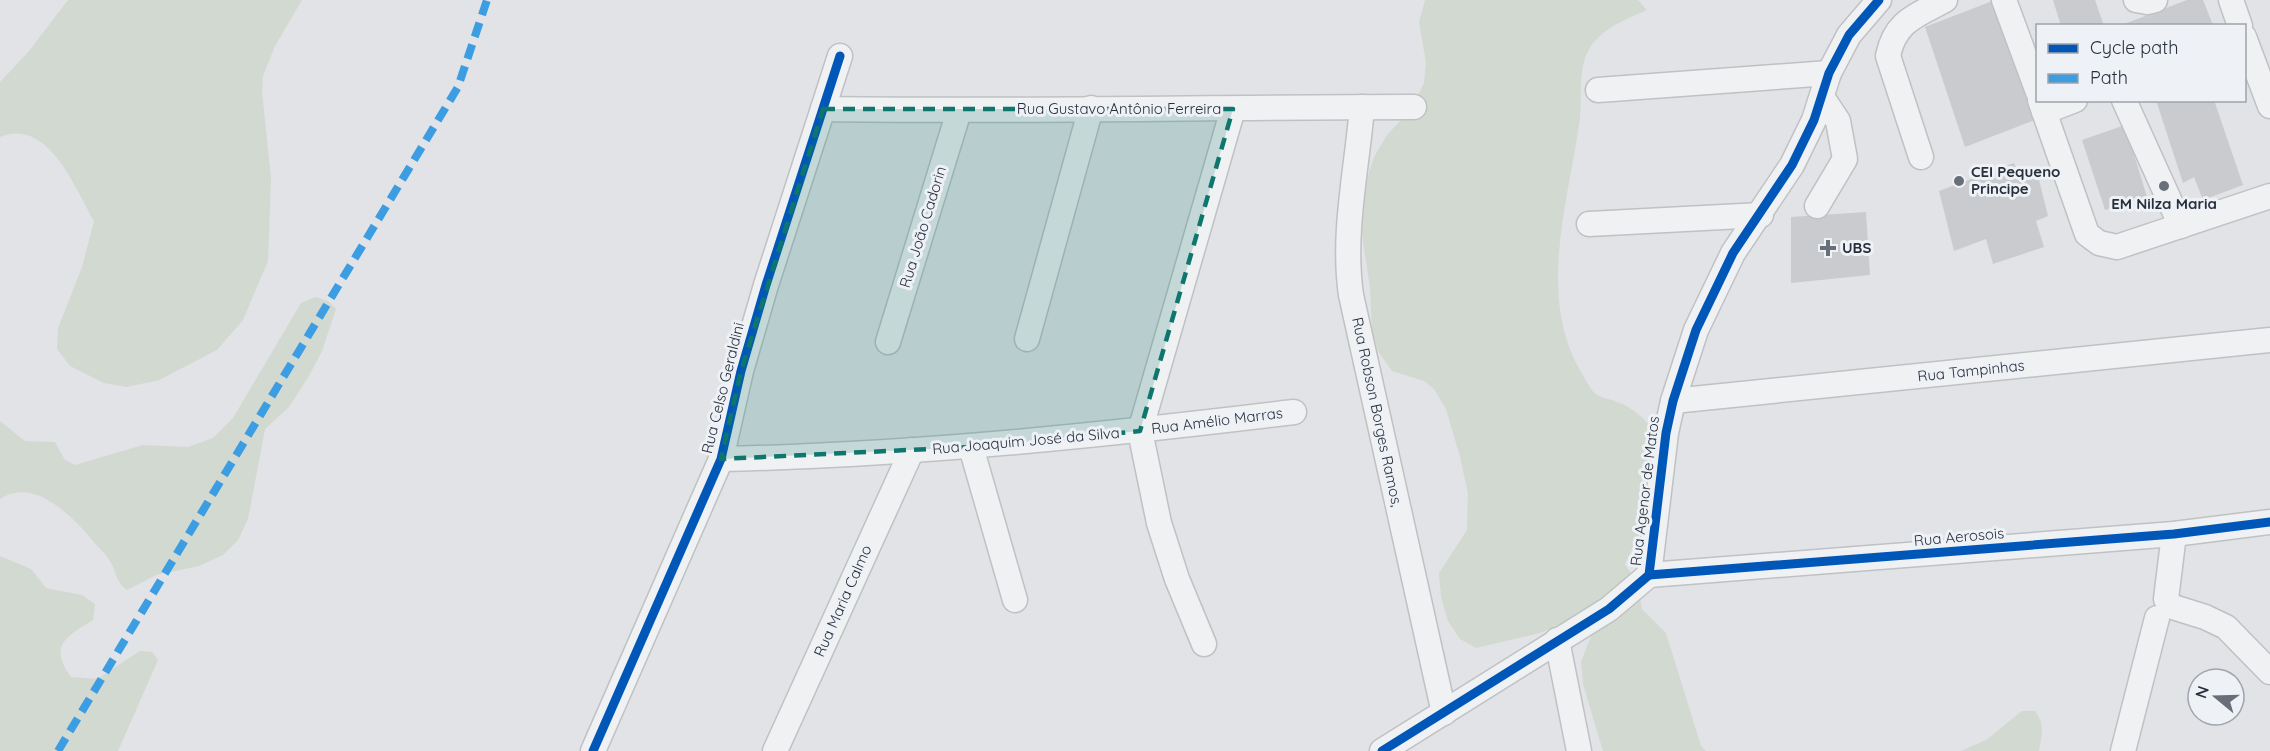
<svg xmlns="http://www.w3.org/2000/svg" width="2270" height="751" font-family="Quicksand,sans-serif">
  <rect width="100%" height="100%" fill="#e1e3e6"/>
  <!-- green -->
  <g fill="#d2d9d1">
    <path d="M68 0H302L275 46 263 76 262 92 271 178 268 261 243 320 217 350 159 380 127 387 104 383 70 366 57 349 58 328 82 267 94 221C75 188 48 117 0 137V82L29 51Z"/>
    <path d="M1425 0H1638L1647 10C1626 19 1600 29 1588 51 1578 71 1582 96 1580 118 1569 200 1536 295 1581 372 1585 378 1590 390 1596 394 1601 398 1611 399 1617 402 1632 407 1652 422 1655 439 1657 455 1658 477 1656 493 1654 510 1633 547 1625 564L1638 585 1642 609 1666 633 1701 746 1706 751H1603L1583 684 1581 662 1593 631 1585 618H1573L1540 633 1476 648 1460 639 1448 621 1441 597 1439 573 1467 530 1468 494 1460 457 1446 409 1434 389 1424 381 1392 371 1378 351 1372 330 1370 288 1361 228 1362 194 1374 157 1387 135 1411 109 1424 83 1426 63 1419 22Z"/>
    <path d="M315 297 328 301 336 309 322 351 309 376 289 407 265 429 248 519 238 540 223 555 199 566 156 575 127 590C116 582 117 574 111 563 107 555 99 548 93 541 73 517 34 476 0 499V421L25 441 55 442 65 460 75 465 143 445 188 447 213 438 233 418 301 303Z"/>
    <path d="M0 556 31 569 46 588 82 595 95 604 93 620C66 637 48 645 71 677L97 679 140 651 152 652 158 660 118 751H0Z"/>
    <path d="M2022 711H2035C2045 724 2042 735 2039 751H1961L1986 740Z"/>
  </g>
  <!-- building -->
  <g fill="#c9cbce">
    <polygon points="1995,0 2037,119 1965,147 1925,27"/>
    <polygon points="2053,0 2095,0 2104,26 2061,26"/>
    <polygon points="2187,0 2203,0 2213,25 2119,26"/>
    <polygon points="2156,100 2214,100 2243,185 2203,200 2194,177 2183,183"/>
    <polygon points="2125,125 2147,197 2105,210 2082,140"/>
    <polygon points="2014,163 2021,182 2038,176 2048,216 2036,221 2044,247 1993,264 1986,239 1954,251 1939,191"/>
    <polygon points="1866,212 1870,275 1791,283 1791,217"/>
  </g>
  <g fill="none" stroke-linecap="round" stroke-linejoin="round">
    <!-- minor casing -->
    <g stroke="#bfc1c4" stroke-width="27">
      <g id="minor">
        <polyline points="2004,0 2038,92"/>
        <polyline points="2136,0 2147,2 2155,0"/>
        <polyline points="2231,0 2240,26"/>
        <polyline points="2244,37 2270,106"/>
        <polyline points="1598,90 1829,73"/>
        <polyline points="2040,100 2087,234 2099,243 2117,247 2270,196"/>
        <polyline points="2124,100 2181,226"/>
        <path d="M1362 107C1357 169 1342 233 1351 295L1444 713"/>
        <path d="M823 109C1020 112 1217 107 1414 107"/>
        <polyline points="2044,112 2075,100"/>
        <path d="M1921 157 1888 56C1895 21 1916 16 1945 0"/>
        <polyline points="1817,206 1845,159 1838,121 1822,97"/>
        <polyline points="1589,224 1761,215"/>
        <polyline points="1027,339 1091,108"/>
        <polyline points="888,342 959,111"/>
        <polyline points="1673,401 2270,340"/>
        <polyline points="971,447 1015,600"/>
        <path d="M721 459C913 455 1104 435 1294 412"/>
        <polyline points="1649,575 2174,534 2270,522"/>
        <polyline points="2166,599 2174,534"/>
        <polyline points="2173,607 2205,617 2226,627 2270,672"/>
        <polyline points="1557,640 1579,751"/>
        <polyline points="1204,644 1177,579 1159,523 1140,431 1233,109"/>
        <polyline points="593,751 721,459 741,371 766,285 840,56"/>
        <polyline points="775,751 912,450"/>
        <polyline points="1382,751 1609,609 1649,575 1666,433 1673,401 1696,330 1733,253 1792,165 1814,120 1829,73 1849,35 1879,0"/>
        <polyline points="2123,751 2157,618"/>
      </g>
    </g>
    <!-- minor -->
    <use href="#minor" stroke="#f0f1f2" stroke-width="24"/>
    <!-- quiet -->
    <polyline stroke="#3d9de3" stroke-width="8" stroke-dasharray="15 8" stroke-linecap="butt" points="58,751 458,87 487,0"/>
    <!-- cycleway casing -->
    <g stroke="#eef1f5" stroke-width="13">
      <g id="cycleway">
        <polyline points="1649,575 2174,534 2270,522"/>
        <polyline points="593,751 721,459 741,371 766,285 840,56"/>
        <polyline points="1382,751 1609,609 1649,575 1666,433 1673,401 1696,330 1733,253 1792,165 1814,120 1829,73 1849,35 1879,0"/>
      </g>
    </g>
    <!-- cycleway -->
    <use href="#cycleway" stroke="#0057b8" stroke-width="9"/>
  </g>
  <!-- marked area -->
  <path fill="#0f766e" fill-opacity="0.2" stroke="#0f766e" stroke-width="4.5" stroke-dasharray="12 8" stroke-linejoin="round" d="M823 109H1233L1140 431 971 447 721 459 741 371Z"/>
  <!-- markers -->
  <g fill="#696f79" stroke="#eef1f5" stroke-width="2">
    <circle cx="1959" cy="181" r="6"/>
    <circle cx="2164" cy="186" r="6"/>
    <path d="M1825 239h6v6h6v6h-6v6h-6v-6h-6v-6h6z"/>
  </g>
  <g text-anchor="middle" stroke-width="6" stroke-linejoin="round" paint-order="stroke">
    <!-- street labels -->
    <g font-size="15" fill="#28303e" stroke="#eef1f5">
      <text x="1119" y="114">Rua Gustavo Antônio Ferreira</text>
      <text transform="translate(923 227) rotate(-73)" y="5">Rua João Cadorin</text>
      <text transform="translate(1971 371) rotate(-6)" y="5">Rua Tampinhas</text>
      <text transform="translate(723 388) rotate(-76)" y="5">Rua Celso Geraldini</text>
      <text transform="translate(1377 412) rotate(78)" y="5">Rua Robson Borges Ramos,</text>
      <text transform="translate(1217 421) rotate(-7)" y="5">Rua Amélio Marras</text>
      <text transform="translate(1026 441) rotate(-5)" y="5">Rua Joaquim José da Silva</text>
      <text transform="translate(1645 491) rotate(-83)" y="5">Rua Agenor de Matos</text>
      <text transform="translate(1959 537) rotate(-5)" y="5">Rua Aerosois</text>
      <text transform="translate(843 601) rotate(-66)" y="5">Rua Maria Calmo</text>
    </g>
    <!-- poi labels -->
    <g font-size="15" font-weight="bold" fill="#28303e" stroke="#eef1f5" text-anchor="start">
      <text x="1971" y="177">CEI Pequeno<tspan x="1971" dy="17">Principe</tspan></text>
      <text x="2164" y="209" text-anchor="middle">EM Nilza Maria</text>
      <text x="1842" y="253">UBS</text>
    </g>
  </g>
  <!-- legend -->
  <rect x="2036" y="24" width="210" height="78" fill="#eef1f5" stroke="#9fa4ac" stroke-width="1.5"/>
  <rect x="2048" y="44" width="30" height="9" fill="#0057b8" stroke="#9fa4ac" stroke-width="1.5"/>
  <text x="2090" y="54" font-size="18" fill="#28303e">Cycle path</text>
  <rect x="2048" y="74" width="30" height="9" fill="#3d9de3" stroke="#9fa4ac" stroke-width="1.5"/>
  <text x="2090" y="84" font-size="18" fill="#28303e">Path</text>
  <!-- north arrow -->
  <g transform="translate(2216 697) rotate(289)"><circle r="28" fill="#eef1f5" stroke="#9fa4ac" stroke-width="1.5"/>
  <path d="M0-4.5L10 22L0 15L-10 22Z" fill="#696f79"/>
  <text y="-9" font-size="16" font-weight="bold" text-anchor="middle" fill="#28303e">N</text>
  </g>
</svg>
